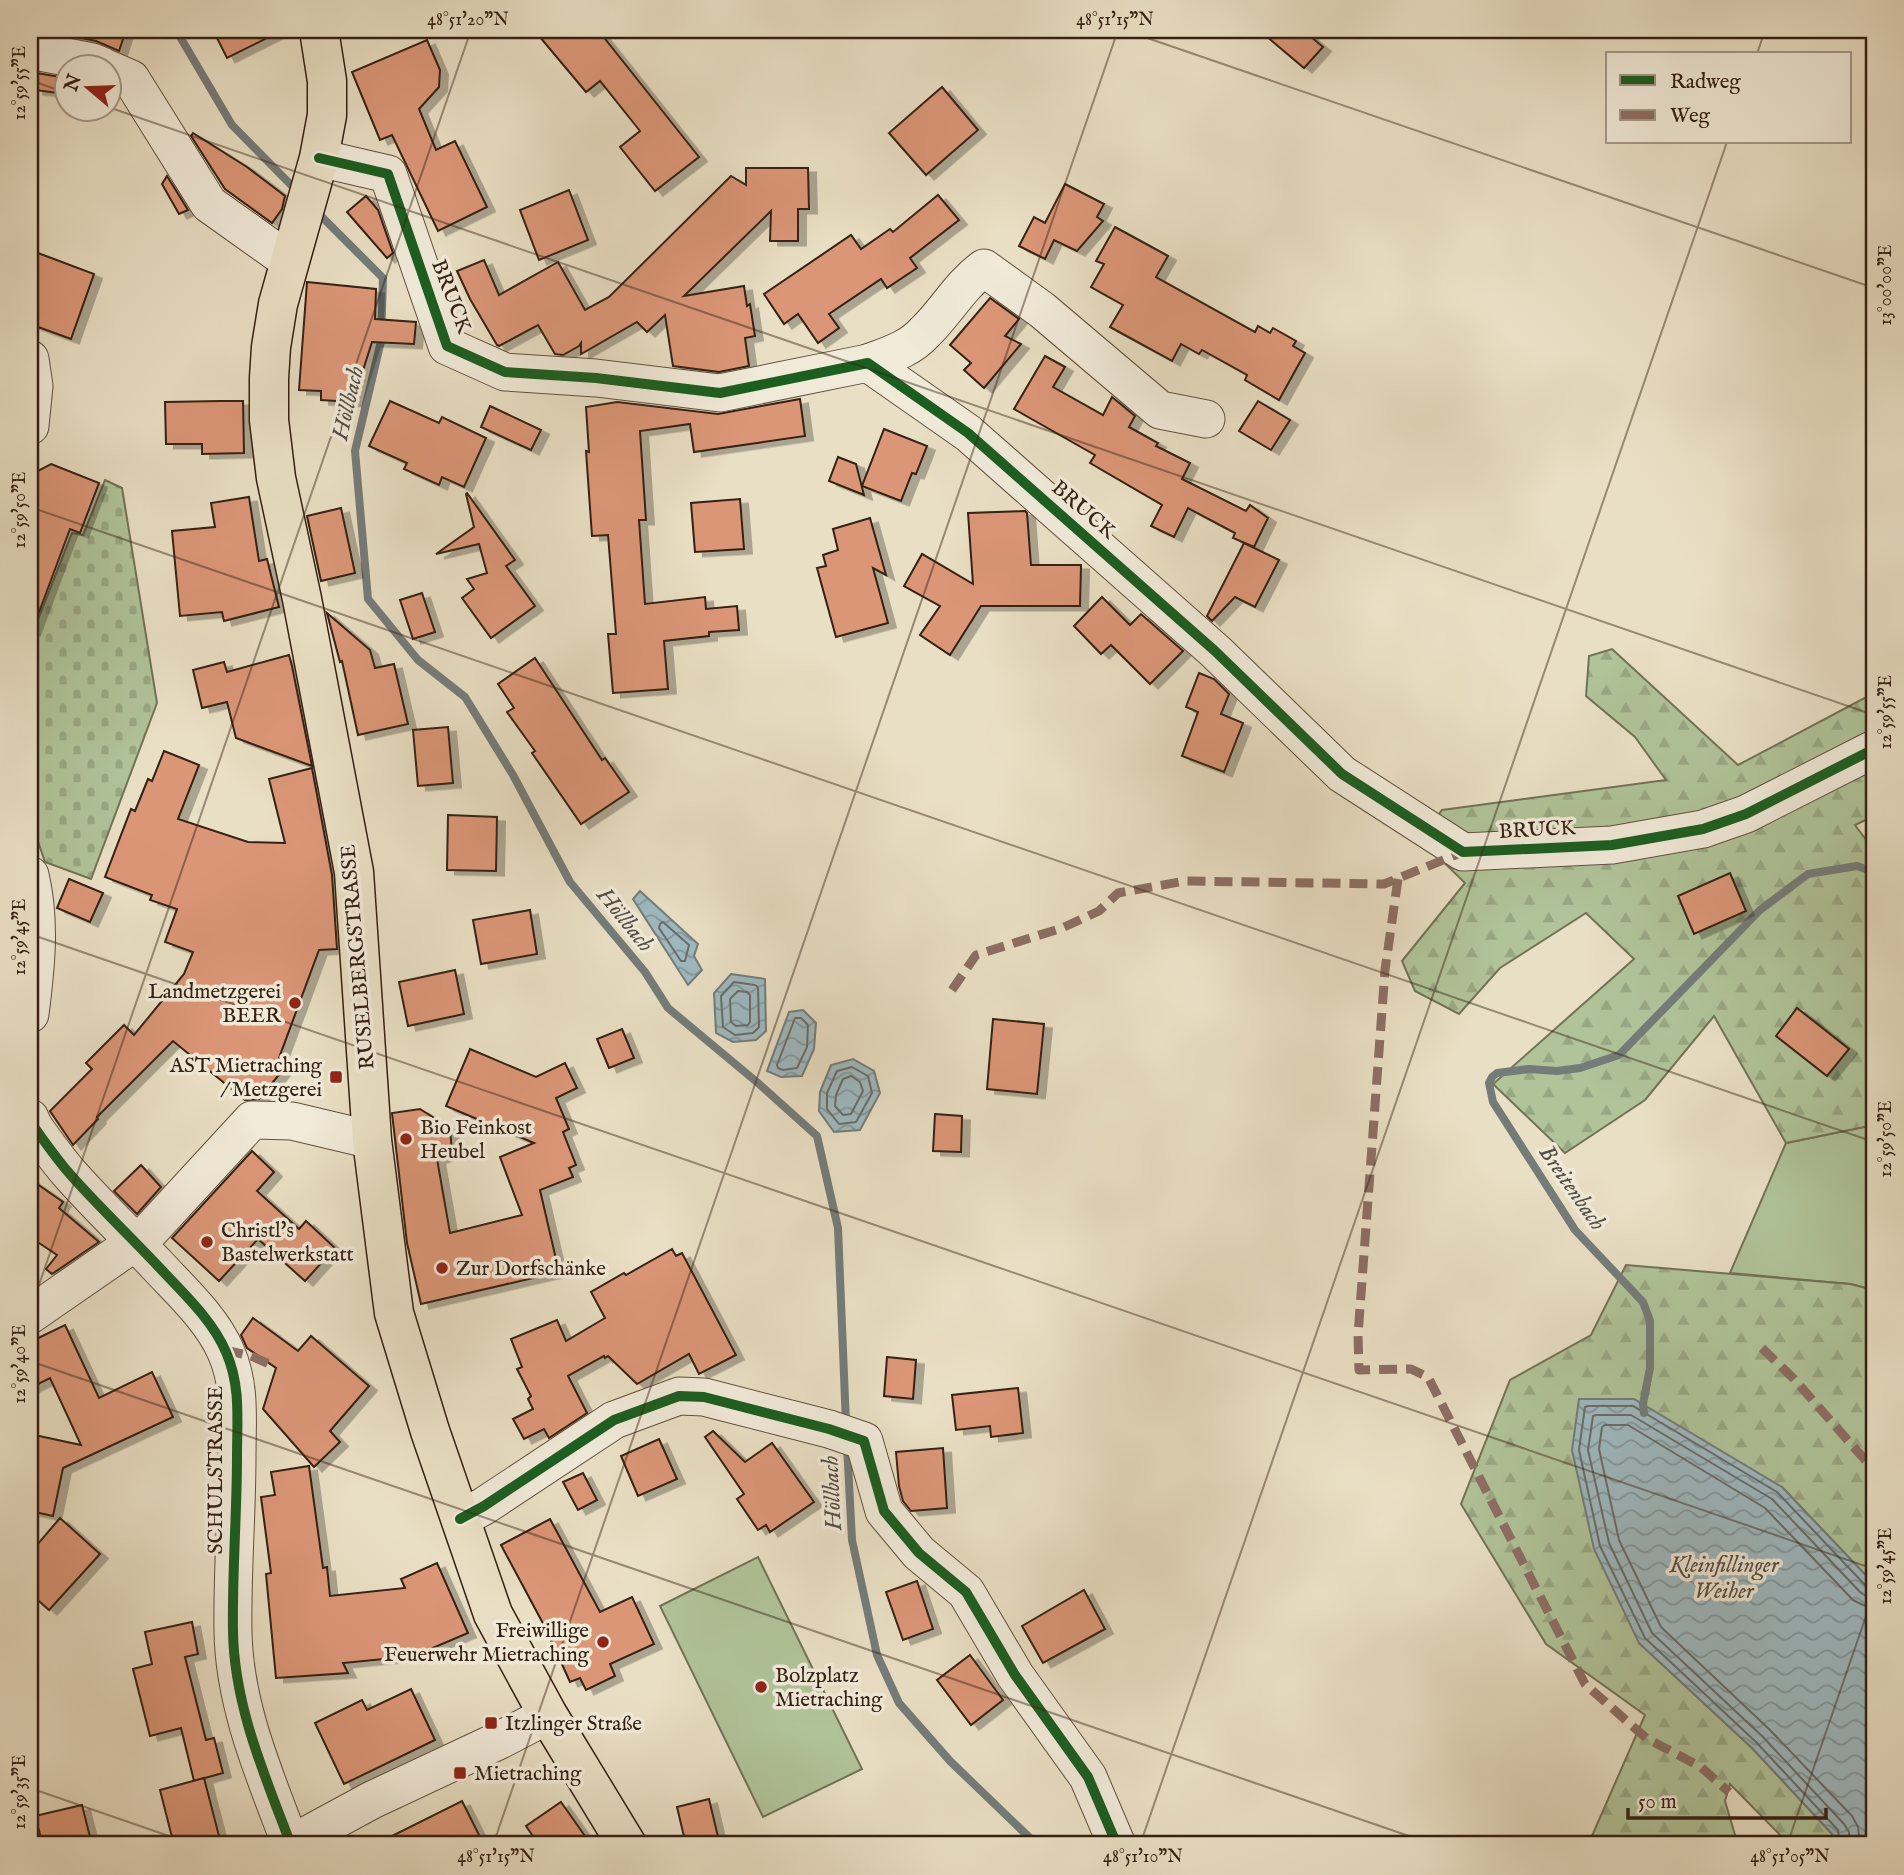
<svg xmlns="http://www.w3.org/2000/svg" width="1904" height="1875" font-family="'IM FELL English',serif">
  <defs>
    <pattern id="forest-firs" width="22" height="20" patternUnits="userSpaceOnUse" patternTransform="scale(1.75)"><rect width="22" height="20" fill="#b0c399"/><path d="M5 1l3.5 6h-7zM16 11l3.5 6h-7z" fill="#98a783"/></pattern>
    <pattern id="cemetery-stones" width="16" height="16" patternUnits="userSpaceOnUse" patternTransform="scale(1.75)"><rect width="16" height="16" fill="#b0c399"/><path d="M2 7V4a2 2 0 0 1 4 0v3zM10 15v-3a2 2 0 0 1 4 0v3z" fill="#98a783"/></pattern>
    <pattern id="water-waves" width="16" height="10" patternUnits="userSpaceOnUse" patternTransform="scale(1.75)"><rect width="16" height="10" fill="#9eb9c0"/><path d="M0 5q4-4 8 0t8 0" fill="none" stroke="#82969b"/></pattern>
    <filter id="shadow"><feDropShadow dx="8" dy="4.5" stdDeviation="0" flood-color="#0004"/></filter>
  </defs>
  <rect width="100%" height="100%" fill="#e9dfc4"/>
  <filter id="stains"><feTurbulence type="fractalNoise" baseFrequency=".00286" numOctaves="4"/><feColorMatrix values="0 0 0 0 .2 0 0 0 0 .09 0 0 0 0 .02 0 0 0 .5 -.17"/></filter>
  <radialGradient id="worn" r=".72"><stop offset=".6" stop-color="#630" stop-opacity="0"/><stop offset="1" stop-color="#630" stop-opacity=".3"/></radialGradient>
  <!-- green -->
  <g fill="#b0c399" stroke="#727256" stroke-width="2">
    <polygon points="1874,1125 1874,1290 1850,1284 1730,1273 1786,1143"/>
    <polygon points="758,1557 862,1769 763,1817 660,1606"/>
  </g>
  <!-- forest -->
  <g fill="url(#forest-firs)" stroke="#727256" stroke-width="2">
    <polygon points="1612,649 1738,765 1874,693 1874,816 1855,825 1870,845 1874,846 1874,1125 1786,1143 1714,1016 1645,1100 1565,1153 1493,1084 1634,959 1586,913 1500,968 1459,1014 1415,991 1402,961 1465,883 1420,839 1442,810 1666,780 1635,737 1586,696 1589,656"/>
    <polygon points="1626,1265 1850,1284 1874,1290 1874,1584 1782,1487 1639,1643 1752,1748 1833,1835 1834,1845 1790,1845 1730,1784 1725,1801 1738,1845 1588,1845 1645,1715 1546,1644 1461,1504 1510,1380 1591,1335"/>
  </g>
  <!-- cemetery -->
  <polygon fill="url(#cemetery-stones)" stroke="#727256" stroke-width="2" points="105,480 122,488 157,703 91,879 45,862 30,818 30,635 32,635 72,533 83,535"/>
  <!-- water -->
  <g fill="url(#water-waves)" stroke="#747c7a" stroke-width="2">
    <polygon points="640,891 698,944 694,956 702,970 688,985 633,899"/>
    <polygon points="731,974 765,979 766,1031 756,1040 733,1042 716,1033 714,993"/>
    <polygon points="803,1010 816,1023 814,1049 802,1076 781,1077 767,1071 789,1012"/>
    <polygon points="853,1059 874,1071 880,1093 860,1130 834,1132 819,1111 820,1092 831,1065"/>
    <polygon points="1579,1399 1634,1399 1782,1487 1874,1584 1874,1845 1834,1845 1833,1835 1752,1748 1639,1643 1594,1549 1572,1450"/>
  </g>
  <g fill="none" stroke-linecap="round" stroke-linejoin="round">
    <!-- shore -->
    <g stroke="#696c69" stroke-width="2">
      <polygon points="663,922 689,945 685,961 681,961 659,928 660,924"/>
      <polygon points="734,982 755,985 758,987 759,1027 753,1033 735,1035 723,1027 721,996"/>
      <polygon points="738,991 747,992 750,995 750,1022 748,1025 736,1026 731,1022 730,999"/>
      <polygon points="795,1018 801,1018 808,1025 807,1047 797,1068 783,1070 778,1068 777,1065"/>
      <polygon points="852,1067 868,1076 872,1093 856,1122 839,1124 827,1109 827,1093 837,1071"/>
      <polygon points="851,1076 860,1082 863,1091 851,1114 843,1115 835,1106 836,1095 843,1079"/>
      <polyline points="1840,1845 1838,1830 1757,1743 1645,1638 1600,1546 1579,1450 1585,1407 1588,1406 1633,1406 1777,1492 1866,1586 1874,1588"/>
      <polyline points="1849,1845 1849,1832 1844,1824 1763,1737 1652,1633 1609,1543 1588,1450 1593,1416 1596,1415 1631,1415 1772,1499 1860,1592 1866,1596 1874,1597"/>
      <polyline points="1860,1845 1858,1827 1852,1816 1770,1730 1661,1627 1619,1540 1599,1449 1602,1427 1605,1425 1628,1425 1765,1508 1853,1600 1863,1605 1874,1607"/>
    </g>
    <!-- stream -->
    <g stroke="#747c7a" stroke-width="8">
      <polyline points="176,30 232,125 297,191"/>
      <polyline points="316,211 383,278 381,341 355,451 368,599 418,660 465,697 513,775 570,882 645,972 668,1008 758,1083 817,1136 838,1228 846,1424"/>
      <polyline points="1644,1413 1643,1404 1650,1368 1650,1321 1643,1302 1575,1230 1493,1102 1489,1083 1492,1077 1497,1073 1529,1069 1557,1071 1580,1068 1619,1055 1760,910 1808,874 1857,866 1874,872"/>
      <polyline points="847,1444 852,1540 877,1655 899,1703 950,1761 1032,1840 1034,1845"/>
    </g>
  </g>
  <!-- building -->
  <g fill="#db9677" stroke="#342012" stroke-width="2" filter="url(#shadow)">
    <polygon points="43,30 126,30 119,51 96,41"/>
    <polygon points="213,30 283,30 227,58"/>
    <polygon points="534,30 598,30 699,157 655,191 620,147 640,131 600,81 586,92"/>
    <polygon points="1259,30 1303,30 1323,47 1304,68"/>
    <polygon points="427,40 440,70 439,87 419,109 436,150 455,141 487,207 438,231 392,135 380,140 352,72"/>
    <polygon points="37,73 66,78 66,94 35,90"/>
    <polygon points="942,87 978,130 926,175 889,133"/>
    <polygon points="193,133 247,167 285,196 282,209 272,223 225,189 191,136"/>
    <polygon points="746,168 808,168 809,209 798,209 798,241 770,241 771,211 684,296 744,286 747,306 750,304 755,336 745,338 749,366 719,372 673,366 665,315 647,332 637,322 581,354 581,343 579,346 563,355 555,354 538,325 499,346 497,345 470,299 457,271 484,260 499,295 558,262 585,310 609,297 731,176 746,185"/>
    <polygon points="167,176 188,210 179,214 162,184"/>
    <polygon points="1065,184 1104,204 1097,217 1103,221 1077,251 1054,240 1045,259 1019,246 1034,217 1045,223"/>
    <polygon points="569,190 588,240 539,260 520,210"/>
    <polygon points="938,195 959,220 910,258 917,268 887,288 881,279 829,314 839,328 818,343 798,314 784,324 764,294 851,235 861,249 890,229 893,232"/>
    <polygon points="366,196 378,210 393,253 387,258 347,212"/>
    <polygon points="1115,227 1168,256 1156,277 1255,332 1258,326 1270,333 1273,328 1296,341 1293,346 1305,353 1279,400 1245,380 1247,375 1202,350 1199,354 1181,344 1172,361 1110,327 1123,305 1091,287 1104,264 1096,261"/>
    <polygon points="30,250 94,274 71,339 30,324"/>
    <polygon points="307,282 376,289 375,319 416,322 414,344 372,342 353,402 321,400 321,391 299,390"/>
    <polygon points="990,298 1019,319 1005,336 1021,344 984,388 964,370 971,363 950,345"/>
    <polygon points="1045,356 1065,367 1053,387 1103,415 1112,397 1135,416 1129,427 1158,443 1156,446 1190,463 1182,479 1246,511 1250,505 1268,518 1254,547 1233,538 1235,533 1188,508 1174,537 1151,526 1162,505 1090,463 1095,455 1014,409"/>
    <polygon points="800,399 805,436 694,452 690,424 640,431 646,520 639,520 645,604 705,597 706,609 737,606 739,630 709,632 709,636 664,641 668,689 613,693 608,634 616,634 608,535 592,536 586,451 589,452 586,407 617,402 718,414"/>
    <polygon points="221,401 243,401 244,453 202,454 202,444 166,444 165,402"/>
    <polygon points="390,401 439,423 442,417 486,438 464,487 442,477 439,485 404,469 407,463 369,446"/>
    <polygon points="1258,401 1290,420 1271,450 1239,431"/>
    <polygon points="490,406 541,430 531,450 481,427"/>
    <polygon points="884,429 927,446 916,474 912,473 901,501 862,486"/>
    <polygon points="838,457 856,464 864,495 829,481"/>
    <polygon points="51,464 99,483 80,533 70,529 32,631 30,631 30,489 36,472"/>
    <polygon points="467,493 515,560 506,566 535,606 491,638 462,598 474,589 467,579 487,573 479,544 436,554 474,527 466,494"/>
    <polygon points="249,497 259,561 267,559 279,607 224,621 222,612 180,616 172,531 215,527 211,503"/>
    <polygon points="740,499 744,549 695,552 691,503"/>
    <polygon points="341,508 355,573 321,581 307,516"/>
    <polygon points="1025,511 1027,513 1031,565 1081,565 1080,606 981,606 950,655 920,635 940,606 904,586 922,554 973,584 968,513"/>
    <polygon points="870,518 886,575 873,568 888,623 836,637 817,568 826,566 823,555 838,550 833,529"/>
    <polygon points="1244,543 1279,560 1255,607 1235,597 1212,621 1207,616"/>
    <polygon points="422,593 435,632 413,639 400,600"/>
    <polygon points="1102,597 1130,625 1141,614 1183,651 1150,684 1111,645 1101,654 1074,626"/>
    <polygon points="327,613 370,650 375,668 394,664 408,724 358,735 342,661 340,662"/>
    <polygon points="289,655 292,666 312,766 236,738 227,702 202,708 193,670 224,662 227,672"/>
    <polygon points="535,658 602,760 605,758 629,792 581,824 532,753 535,751 507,712 514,708 498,684"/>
    <polygon points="1199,673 1214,679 1229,694 1221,714 1243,723 1224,772 1182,756 1198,712 1186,707"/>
    <polygon points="448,727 453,783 418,786 413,730"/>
    <polygon points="164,751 199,765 178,819 248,842 285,843 269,779 312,768 332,875 337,949 319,950 279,1058 287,1065 259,1099 245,1100 173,1041 97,1117 98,1119 73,1145 50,1111 92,1069 86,1063 124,1025 134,1035 184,974 193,952 165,942 177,909 150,900 152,895 105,877 131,809 135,811 148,779 152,781"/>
    <polygon points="448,815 497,817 496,871 447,870"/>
    <polygon points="1730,873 1746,911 1694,934 1678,896"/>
    <polygon points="69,879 103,893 90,922 57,908"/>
    <polygon points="530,910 537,954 481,964 473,920"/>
    <polygon points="455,970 464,1014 408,1026 399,982"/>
    <polygon points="1797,1008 1849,1049 1827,1076 1776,1036"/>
    <polygon points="993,1019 1044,1024 1037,1094 987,1089"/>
    <polygon points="622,1029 634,1058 609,1068 597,1039"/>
    <polygon points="470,1049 536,1077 565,1063 577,1088 556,1098 569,1129 563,1132 576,1165 569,1168 573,1177 540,1190 559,1272 421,1304 407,1243 392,1113 420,1109 450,1128 452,1153 437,1159 450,1233 522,1215 500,1157 534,1143 446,1106"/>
    <polygon points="935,1114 962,1116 961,1152 933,1151"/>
    <polygon points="252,1151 274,1172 257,1191 299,1229 306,1221 335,1248 305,1281 258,1239 219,1281 172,1238"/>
    <polygon points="141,1165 161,1187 137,1214 114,1191"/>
    <polygon points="30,1179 63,1202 59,1208 99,1242 52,1274 46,1269 57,1255 30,1237"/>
    <polygon points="672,1249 676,1256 682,1253 736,1355 699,1374 689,1354 637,1384 608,1356 605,1358 604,1356 568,1376 587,1413 549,1438 544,1429 524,1439 513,1419 533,1409 528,1399 531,1396 517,1369 522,1367 511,1339 557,1320 566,1341 605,1318 591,1292 624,1273 626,1275"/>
    <polygon points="253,1318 298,1351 311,1336 369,1386 330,1431 340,1442 314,1467 263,1409 276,1368 247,1348 241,1335"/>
    <polygon points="65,1325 99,1398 152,1372 173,1417 63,1468 53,1516 30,1511 30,1434 81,1445 50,1378 30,1388 30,1342"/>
    <polygon points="887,1357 916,1360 913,1399 884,1396"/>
    <polygon points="1018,1388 1023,1433 991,1437 990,1426 956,1430 952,1395"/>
    <polygon points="713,1431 745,1462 772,1443 814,1502 770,1532 766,1525 758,1530 737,1499 744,1494 705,1437"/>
    <polygon points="659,1439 677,1479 638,1496 621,1456"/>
    <polygon points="943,1448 947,1508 911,1511 903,1501 899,1486 896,1452"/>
    <polygon points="309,1466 323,1568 327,1567 330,1596 405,1588 401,1579 437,1563 468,1633 414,1656 343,1663 348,1673 276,1678 266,1574 271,1573 261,1497 275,1495 271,1472"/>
    <polygon points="583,1473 597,1500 578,1510 563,1482"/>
    <polygon points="60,1518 100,1554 49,1610 30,1593 30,1553"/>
    <polygon points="550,1519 600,1612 632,1597 654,1644 610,1664 615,1676 586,1690 580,1678 570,1682 546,1629 501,1545"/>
    <polygon points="917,1581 933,1629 903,1640 886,1592"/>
    <polygon points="1084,1590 1105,1629 1043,1663 1022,1626"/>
    <polygon points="192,1622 198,1654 185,1657 206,1740 214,1738 223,1773 194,1781 181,1728 150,1736 133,1669 152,1664 145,1632"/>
    <polygon points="970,1655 1003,1700 971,1725 937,1680"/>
    <polygon points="411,1689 435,1740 344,1784 315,1723 362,1700 367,1710"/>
    <polygon points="204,1778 219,1836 183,1845 174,1845 160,1790"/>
    <polygon points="709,1799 720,1845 686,1845 677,1807"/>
    <polygon points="462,1801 484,1845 374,1845"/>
    <polygon points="561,1802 585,1836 573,1845 539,1845 526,1826"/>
    <polygon points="82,1805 92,1845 43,1845 35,1816"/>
  </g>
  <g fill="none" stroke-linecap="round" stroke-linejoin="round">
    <!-- minor casing -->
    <g stroke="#61503e" stroke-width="39">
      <g id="minor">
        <polyline points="30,50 92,62 102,66"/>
        <polyline points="108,69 131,79 209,204 289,261"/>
        <polyline points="319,158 388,174 447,346 505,372 596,378 720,393 868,363 968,433 1215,651 1342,774 1463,852 1612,845 1703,829 1746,814 1874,749"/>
        <polyline points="30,359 34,386 30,426"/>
        <path d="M868 363C889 355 910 349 925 332 946 312 960 285 984 268L1042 310 1160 410 1206 419"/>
        <path d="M30 875C41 922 36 967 30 1014"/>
        <path d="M30 1118 34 1127C45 1142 56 1158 69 1173 97 1205 128 1234 157 1265 181 1291 212 1319 226 1352 241 1386 237 1420 237 1456 237 1514 232 1573 233 1631 234 1706 265 1776 291 1845"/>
        <polyline points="30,1315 147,1234 252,1120 292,1121 372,1140"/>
        <polyline points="460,1519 484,1506 614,1420 679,1396 704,1397 829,1429 864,1441 884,1511 919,1553 966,1592 1015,1675 1088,1777 1117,1845"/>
        <polyline points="289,1845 372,1800 500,1740 548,1715"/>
      </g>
    </g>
    <!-- major casing -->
    <g stroke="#342012" stroke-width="41">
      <polyline id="major" points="319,30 327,81 327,115 319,158 278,304 271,347 269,378 269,420 276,478 302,599 354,872 372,1140 394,1313 430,1431 493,1614 548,1715 627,1845"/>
    </g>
    <!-- minor -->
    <use href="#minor" stroke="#f1ead9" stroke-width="37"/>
    <!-- major -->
    <use href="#major" stroke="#e9dfc4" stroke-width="38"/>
    <!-- quiet -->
    <g stroke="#8d6e63" stroke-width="9" stroke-dasharray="18 9" stroke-linecap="butt">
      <polyline points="1398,879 1385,970 1358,1335 1359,1370 1411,1369 1428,1377 1585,1684 1646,1738 1701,1767 1729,1792"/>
      <polyline points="952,990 976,955 1062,928 1099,911 1118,893 1185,881 1384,884 1463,852"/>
      <polyline points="1762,1348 1794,1379 1874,1470"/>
      <polyline points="225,1350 251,1356 276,1367"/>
    </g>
    <!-- cycleway casing -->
    <g stroke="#f1ead9" stroke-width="15">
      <g id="cycleway">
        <polyline points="319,158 388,174 447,346 505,372 596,378 720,393 868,363 968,433 1215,651 1342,774 1463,852 1612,845 1703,829 1746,814 1874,749"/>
        <path d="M30 1118 34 1127C45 1142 56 1158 69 1173 97 1205 128 1234 157 1265 181 1291 212 1319 226 1352 241 1386 237 1420 237 1456 237 1514 232 1573 233 1631 234 1706 265 1776 291 1845H289"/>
        <polyline points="460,1519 484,1506 614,1420 679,1396 704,1397 829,1429 864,1441 884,1511 919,1553 966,1592 1015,1675 1088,1777 1117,1845"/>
      </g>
    </g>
    <!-- cycleway -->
    <use href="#cycleway" stroke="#1b5e20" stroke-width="10"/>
  </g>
  <!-- ticks -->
  <path fill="none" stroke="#342012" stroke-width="2" stroke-opacity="0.45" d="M1124 30 1874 288M1757 54 1765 30M30 80 66 93M108 107 1874 715M30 507 1874 1142M30 934 1874 1569M30 1311 471 30M30 1361 1435 1845M30 1788 195 1845M493 1845 1118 30M1140 1845 1727 142M1787 1845 1874 1593"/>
  <!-- markers -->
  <g fill="#8f2418" stroke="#f1ead9" stroke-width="2.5">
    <circle cx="295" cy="1003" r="7"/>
    <rect x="329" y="1070" width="14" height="14" rx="3.5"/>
    <circle cx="406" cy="1139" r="7"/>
    <circle cx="207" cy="1242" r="7"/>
    <circle cx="442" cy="1268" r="7"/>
    <circle cx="603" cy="1642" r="7"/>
    <circle cx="761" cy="1687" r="7"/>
    <rect x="484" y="1716" width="14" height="14" rx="3.5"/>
    <rect x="453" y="1766" width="14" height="14" rx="3.5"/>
  </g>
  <g text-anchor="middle" stroke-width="7" stroke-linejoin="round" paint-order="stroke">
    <!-- street labels -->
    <g font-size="21" fill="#342012" stroke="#f1ead9">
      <text transform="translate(452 296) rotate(69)" y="7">BRUCK</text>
      <text transform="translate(1084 509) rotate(41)" y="7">BRUCK</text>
      <text transform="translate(1537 829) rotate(-3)" y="7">BRUCK</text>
      <text transform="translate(357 957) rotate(-95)" y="7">RUSELBERGSTRASSE</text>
      <text transform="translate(215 1470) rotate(-90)" y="7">SCHULSTRASSE</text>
    </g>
    <!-- poi labels -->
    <g font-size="21" fill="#342012" stroke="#f1ead9" text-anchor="start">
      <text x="281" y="998" text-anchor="end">Landmetzgerei<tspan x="281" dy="24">BEER</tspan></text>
      <text x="322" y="1072" text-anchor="end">AST Mietraching<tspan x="322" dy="24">/ Metzgerei</tspan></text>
      <text x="420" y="1134">Bio Feinkost<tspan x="420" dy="24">Heubel</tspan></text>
      <text x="221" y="1237">Christl's<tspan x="221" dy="24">Bastelwerkstatt</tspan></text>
      <text x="456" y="1275">Zur Dorfschänke</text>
      <text x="589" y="1637" text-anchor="end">Freiwillige<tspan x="589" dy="24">Feuerwehr Mietraching</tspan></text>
      <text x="775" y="1682">Bolzplatz<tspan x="775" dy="24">Mietraching</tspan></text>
      <text x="505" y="1730">Itzlinger Straße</text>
      <text x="474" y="1780">Mietraching</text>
    </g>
    <!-- water labels -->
    <g font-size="23" font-style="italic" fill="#544e46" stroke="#f1ead9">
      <text transform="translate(347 403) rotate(-77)" y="8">Höllbach</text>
      <text transform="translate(626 919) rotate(51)" y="8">Höllbach</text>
      <text transform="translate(1573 1187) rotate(55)" y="8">Breitenbach</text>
      <text transform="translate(831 1493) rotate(-93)" y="8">Höllbach</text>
      <text x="1724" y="1572">Kleinfillinger<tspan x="1724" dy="26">Weiher</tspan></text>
    </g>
  </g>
  <!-- margin -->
  <rect width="1904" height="1875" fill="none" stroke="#e9dfc4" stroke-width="77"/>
  <!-- legend -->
  <rect x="1606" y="52" width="245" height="91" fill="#f1ead9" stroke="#a59989" stroke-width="2"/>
  <rect x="1620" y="75" width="35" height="10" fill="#1b5e20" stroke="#a59989" stroke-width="2"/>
  <text x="1670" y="88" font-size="21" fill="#342012">Radweg</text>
  <rect x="1620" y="110" width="35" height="10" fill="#8d6e63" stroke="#a59989" stroke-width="2"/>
  <text x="1670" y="122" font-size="21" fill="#342012">Weg</text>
  <!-- north arrow -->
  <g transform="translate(88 88) rotate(289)"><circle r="33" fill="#f1ead9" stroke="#a59989" stroke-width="2"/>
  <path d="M0-5L12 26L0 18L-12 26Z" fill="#8f2418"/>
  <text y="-10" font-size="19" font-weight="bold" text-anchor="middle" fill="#342012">N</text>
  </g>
  <!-- scale -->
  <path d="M1628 1808v10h198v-10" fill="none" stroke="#342012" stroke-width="3.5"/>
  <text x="1638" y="1808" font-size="21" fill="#342012" stroke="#f1ead9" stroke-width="5" paint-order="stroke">50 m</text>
  <rect x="38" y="38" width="1828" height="1798" fill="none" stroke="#342012" stroke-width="2.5"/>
  <g font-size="18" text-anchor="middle" fill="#342012">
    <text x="468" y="25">48°51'20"N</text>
    <text x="1115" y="25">48°51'15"N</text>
    <text transform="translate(19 83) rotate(-90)" y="6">12°59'55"E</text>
    <text transform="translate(1885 285) rotate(-90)" y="6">13°00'00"E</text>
    <text transform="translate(19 510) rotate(-90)" y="6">12°59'50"E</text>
    <text transform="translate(1885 712) rotate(-90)" y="6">12°59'55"E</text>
    <text transform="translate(19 937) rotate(-90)" y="6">12°59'45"E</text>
    <text transform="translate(1885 1139) rotate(-90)" y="6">12°59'50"E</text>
    <text transform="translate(19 1364) rotate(-90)" y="6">12°59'40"E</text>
    <text transform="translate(1885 1566) rotate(-90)" y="6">12°59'45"E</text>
    <text transform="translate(19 1792) rotate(-90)" y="6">12°59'35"E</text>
    <text x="496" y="1862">48°51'15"N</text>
    <text x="1143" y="1862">48°51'10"N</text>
    <text x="1790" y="1862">48°51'05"N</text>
  </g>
  <rect width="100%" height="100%" filter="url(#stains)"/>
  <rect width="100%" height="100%" fill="url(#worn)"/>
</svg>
